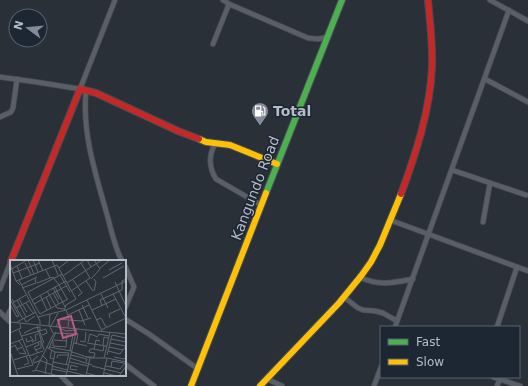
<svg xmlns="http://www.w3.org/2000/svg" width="528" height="386" font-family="'DejaVu Sans',sans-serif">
  <rect width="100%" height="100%" fill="#2a3038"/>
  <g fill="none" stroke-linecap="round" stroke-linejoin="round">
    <!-- street casing -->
    <g stroke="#484c53" stroke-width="6">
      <g id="street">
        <polyline points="223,0 229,4 308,38 318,39 328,37"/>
        <polyline points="490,0 528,21"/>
        <polyline points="213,44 229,4"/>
        <polyline points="0,77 36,82 80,89 115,0"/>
        <polyline points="485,79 528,102"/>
        <path d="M86 91C82 132 95 172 106 211 111 228 114 246 122 261"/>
        <polyline points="0,117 11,112 13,108 17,79"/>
        <path d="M216 143C208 154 209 168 216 179L261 205"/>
        <polyline points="452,170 526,195"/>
        <polyline points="390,220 528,271"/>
        <polyline points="483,222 490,183"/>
        <polyline points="125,266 134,287 125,308"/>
        <path d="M361 278C381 286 392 283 413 279"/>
        <polyline points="0,289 11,261"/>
        <polyline points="344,297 358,308 363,310 375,311 383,313 397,321"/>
        <polyline points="0,312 11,323"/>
        <polyline points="6,318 11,309"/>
        <polyline points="125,319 149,334 198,369"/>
        <polyline points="395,327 509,10"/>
        <polyline points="497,327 517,267"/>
        <polyline points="125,364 154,386"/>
        <polyline points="60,375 71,386"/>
        <polyline points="493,377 520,386"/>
        <polyline points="267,379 282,386"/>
        <polyline points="374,386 381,367"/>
        <polyline points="497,386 500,379"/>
      </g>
    </g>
    <!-- fast casing -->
    <g stroke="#484c53" stroke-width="8">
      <polyline id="fast" points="266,193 342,0"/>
    </g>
    <!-- slow casing -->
    <g stroke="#484c53" stroke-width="8">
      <g id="slow">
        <polyline points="199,139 206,142 230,145 277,164"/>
        <polyline points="191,386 266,193"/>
        <polyline points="260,386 339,303 361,276 371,262 380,245 401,194"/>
      </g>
    </g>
    <!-- jam casing -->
    <g stroke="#484c53" stroke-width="8">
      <g id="jam">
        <path d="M401 194C416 153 430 111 432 67 433 45 430 22 428 0"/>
        <polyline points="11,261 80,89 96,93 178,131 199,139"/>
      </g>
    </g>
    <!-- street -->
    <use href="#street" stroke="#5a5e66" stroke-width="4.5"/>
    <!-- fast -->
    <use href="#fast" stroke="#4caf50" stroke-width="6"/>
    <!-- slow -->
    <use href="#slow" stroke="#ffc107" stroke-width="6"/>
    <!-- jam -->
    <use href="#jam" stroke="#c62828" stroke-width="6"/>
  </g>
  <!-- icons -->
  <defs>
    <g id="fuel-pin" transform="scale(0.9)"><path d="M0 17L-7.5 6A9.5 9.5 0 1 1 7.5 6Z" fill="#848b96" stroke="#1d2633"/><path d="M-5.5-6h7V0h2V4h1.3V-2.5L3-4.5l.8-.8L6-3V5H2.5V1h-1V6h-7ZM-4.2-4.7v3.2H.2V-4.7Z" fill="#fff"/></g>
  </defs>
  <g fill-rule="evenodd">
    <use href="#fuel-pin" x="260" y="111"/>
  </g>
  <g text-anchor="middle" stroke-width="3" stroke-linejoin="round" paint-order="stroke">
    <!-- poi labels -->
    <g font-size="14" font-weight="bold" fill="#b4bcc9" stroke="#1d2633" text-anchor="start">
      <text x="273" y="116">Total</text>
    </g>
    <!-- street labels -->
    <g font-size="14" fill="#b4bcc9" stroke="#1d2633">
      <text transform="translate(255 188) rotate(-69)" y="5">Kangundo Road</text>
    </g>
  </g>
  <!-- overview -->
  <g transform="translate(10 260)">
    <rect width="116" height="116" fill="#2a3038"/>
    <path fill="none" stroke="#616872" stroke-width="1" d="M18 0 24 14M23 0 28 12M28 0 33 11M42 0 48 15M15 3 21 15M0 4 6 21 10 25M7 6 12 19M81 7 92 0M49 8 59 0M90 8 100 0M0 10 17 0M36 10 40 18 43 17 49 25M99 10 112 3M3 13 30 3M50 15 60 32M53 16 75 0M93 18 114 6M81 19 90 9 84 0M9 20 30 61V65M63 20 72 33 68 36M6 21 47 5 66 39 56 45 54 51M76 21 83 31M105 22 116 46M27 23 40 18M57 23 81 7 77 0M11 25 27 17M49 25 57 39M45 27 55 47M12 28 26 23 25 18M43 28 49 39M37 31 47 48 54 49M61 31 80 18 71 3M84 31 86 22 84 19M18 32 24 44 56 26M18 32 52 14M43 33 49 44M91 34 98 48M103 34 116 58M30 35 37 50M36 37 41 48M0 39 9 56 7 57M2 39 4 42 16 35M9 39 17 52M7 40 16 57M22 40 56 21M77 40 92 71M3 42 13 59M16 43 23 53M0 44 7 57M24 44 30 54 58 39M72 45 78 58M92 46 90 40 112 30V21L116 19M6 48 19 41M56 50 58 55 79 45M69 50 75 65M82 50 106 39M40 54 39 65 43 73M58 55 59 60 71 61 81 58M28 57 56 50 116 21M14 58 16 62 25 56M100 58 99 54 110 49M86 60 91 58 96 67M0 62 116 74M7 62 26 52M27 66 34 90M41 66 48 53M58 67 59 60 51 59 46 66 56 71 67 70M29 70 34 83M91 70 116 58M0 73 11 68 10 64M14 73 24 68 30 67V70M102 75 116 78M12 76 36 69 37 73 32 75M88 76 89 74 99 76M16 78 17 82 23 80 20 76M101 79 116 82M43 80V86L56 87M44 80 57 81M70 81 75 82 76 72M22 82 26 80 25 75 28 74M28 82 29 85 24 87 28 93M78 82 80 74 88 77M64 83 77 86M77 83 96 86M100 83 116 86M0 84 13 79M66 84 68 74 66 72M93 85 94 77 98 78M16 87 31 81M36 87 45 92 41 114M39 87 61 91M56 87 57 74M99 87 113 90M0 88 5 85 8 91M39 88 46 72M7 89 13 87 9 81M84 89 93 91 94 86M25 90 31 88V82M42 90 40 98 44 99M0 91 8 116M60 91 63 74M98 91 110 94 116 86M45 92 59 93 56 105M62 92 80 98H97L116 102M9 93 16 94 13 88M32 95 37 100 35 114M61 95 77 99 76 102M97 95 102 75M19 96 33 91M28 96 23 100 24 103 29 101M76 97H84L85 93 79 92 80 89H84L86 80 90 81M104 97 114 99 116 97M47 98 48 95H59M60 98 82 105M94 98 100 72M4 100 19 95M29 100 42 105M43 102 58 105M60 102 78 106M14 105 19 103 16 96M42 106 57 110M82 106 111 113M96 106 110 109 115 103M101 107 102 101 114 103M7 109 23 105 9 70M42 109 57 112M25 110 49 116M67 110 60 109 61 105 68 107M22 111H25L44 73 66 74M57 111 78 116M76 113 88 116M94 113 107 116M76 115 80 98M56 116 67 68M93 116 97 98M109 116 116 106"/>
    <path fill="#bc5a87" fill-opacity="0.15" stroke="#bc5a87" stroke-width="2" d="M61 56 66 74 53 78 48 60Z"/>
    <rect width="116" height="116" fill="none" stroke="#b4bcc9" stroke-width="2"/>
  </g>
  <!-- legend -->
  <rect x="380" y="326" width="140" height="52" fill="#1d2633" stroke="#59626f"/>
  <rect x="388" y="339" width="20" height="6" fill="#4caf50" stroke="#59626f"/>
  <text x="416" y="346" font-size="12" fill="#b4bcc9">Fast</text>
  <rect x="388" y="359" width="20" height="6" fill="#ffc107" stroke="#59626f"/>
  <text x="416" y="366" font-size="12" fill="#b4bcc9">Slow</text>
  <!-- north arrow -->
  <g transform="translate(28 28) rotate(286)"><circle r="19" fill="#1d2633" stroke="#59626f"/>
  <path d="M0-3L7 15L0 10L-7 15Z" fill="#848b96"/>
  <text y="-6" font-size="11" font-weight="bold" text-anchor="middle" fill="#b4bcc9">N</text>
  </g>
</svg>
